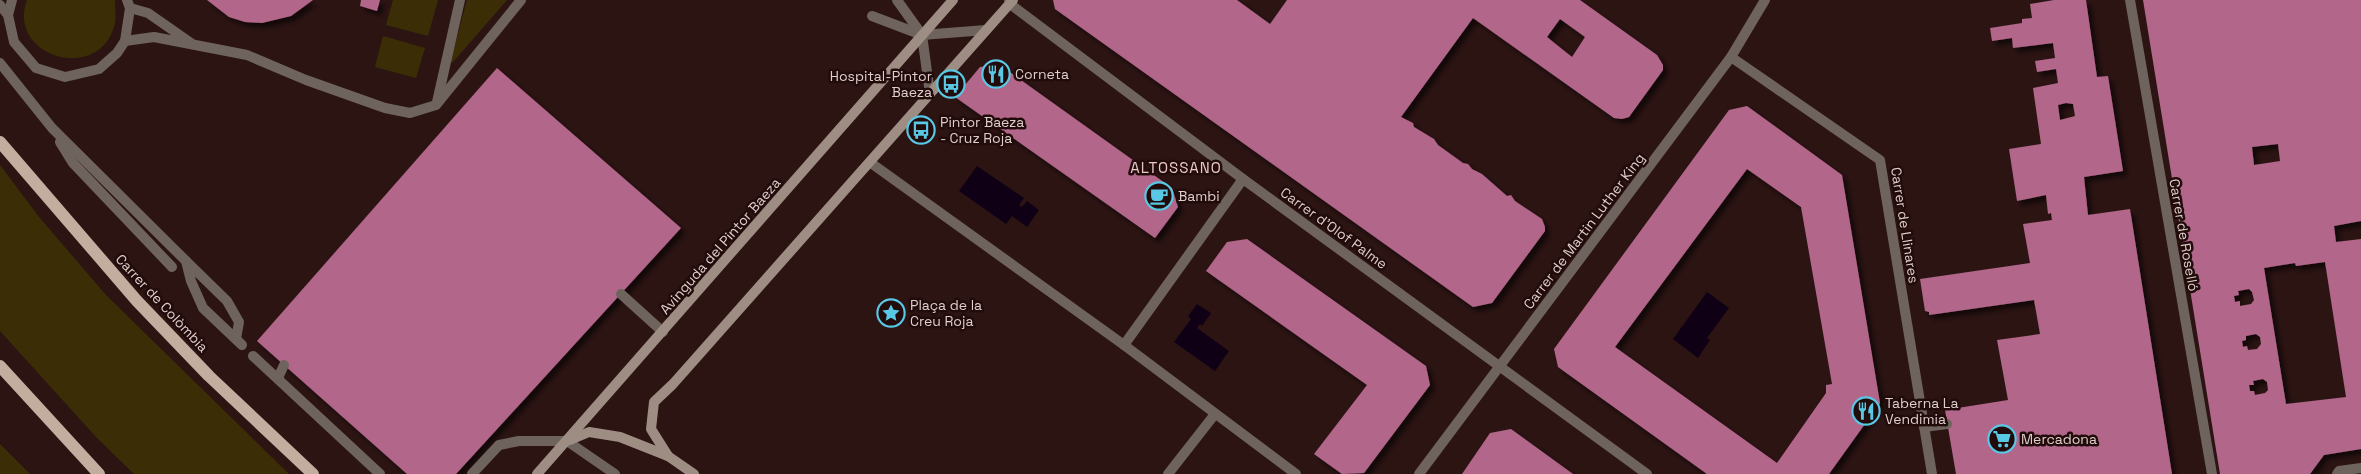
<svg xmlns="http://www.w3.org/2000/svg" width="2361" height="474" font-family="'Space Grotesk',sans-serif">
  <defs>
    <filter id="shadow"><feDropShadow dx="4.5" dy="4.5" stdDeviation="2.5" flood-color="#0009"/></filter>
  </defs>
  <rect width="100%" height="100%" fill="#2c1413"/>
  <!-- green -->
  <g fill="#3b2e07">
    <path d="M27 0H115C115 7 116 16 115 23 101 85 6 57 27 0Z"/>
    <polygon points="393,0 438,0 428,36 386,25"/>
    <polygon points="467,0 507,0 453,62 450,63"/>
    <polygon points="383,36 425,48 416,78 375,67"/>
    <polygon points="0,165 39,217 106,295 289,474 134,474 97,438 0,331"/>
    <polygon points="0,444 30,474 0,474"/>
  </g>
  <!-- water -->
  <g fill="#0f0015">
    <polygon points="977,166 1024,198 1019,205 1022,207 1027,201 1039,210 1027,227 1012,216 1006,224 959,191"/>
    <polygon points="1707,292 1729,308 1707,338 1710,340 1698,358 1673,339"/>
    <polygon points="1197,304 1211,313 1202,326 1200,324 1197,328 1229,351 1215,371 1174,342 1191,319 1188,316"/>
  </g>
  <!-- building -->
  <g fill="#b1668a" fill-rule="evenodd" filter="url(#shadow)">
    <polygon points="207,0 313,0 291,16 262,23 245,22 229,17"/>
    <polygon points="361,0 380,0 377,11 360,6"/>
    <path d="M1053 0H1237L1270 24 1287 0H1580L1657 55 1663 65V70L1629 117 1622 119 1614 118 1473 18 1401 117 1413 123 1414 127 1434 139 1438 145 1463 163 1468 164 1472 169 1482 174 1507 196 1511 195 1515 201 1542 219 1545 227V231L1492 303 1473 307 1055 9ZM1560 19 1585 37 1572 57 1547 37Z"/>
    <path d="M2054 0H2086L2097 77 2108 76 2123 171 2084 177 2088 215 2130 209 2172 474H1956L1945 410 2008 400 1997 340 2040 334 2034 300 1929 315V312L1925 311 1920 279 2030 263 2023 224 2052 220 2051 213 2048 214 2046 195 2017 201 2009 149 2041 144 2033 88 2058 83 2056 69 2037 72 2035 61 2055 58 2053 43 2013 48 2012 38 1992 41 1990 28 2022 23V19L2032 18 2030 4ZM2066 103 2073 104 2075 116 2060 120 2058 105Z"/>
    <path d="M2143 0H2361V221L2334 226 2336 242 2361 239V449L2324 455 2310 474H2220ZM2278 144 2280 161 2254 165 2252 147ZM2325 262 2346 397 2286 404 2264 268 2295 263 2296 266ZM2249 289 2252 292 2254 300 2251 304 2240 306V301L2235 302 2234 296 2239 295 2238 291ZM2256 334 2260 337 2261 344 2257 349 2248 350 2247 346 2243 347 2242 341 2246 340V336ZM2263 379 2267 382 2268 390 2265 393 2255 395 2254 391H2250L2249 385H2254L2253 381Z"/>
    <polygon points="1000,65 1172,188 1178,207 1155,238 955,97 980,67"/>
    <polygon points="497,68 681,228 456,474 407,474 257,341"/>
    <path d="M1747 106 1842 175 1880 403 1829 474H1707L1558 367 1554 349 1729 110ZM1747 169 1801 207 1832 384 1826 385V393L1777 463 1615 347Z"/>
    <polygon points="1247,239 1426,366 1430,385 1364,473 1342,474 1314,454 1367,385 1206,271 1227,242"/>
    <polygon points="1511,429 1573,474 1462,474 1490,433"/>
  </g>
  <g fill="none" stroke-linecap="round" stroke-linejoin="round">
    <!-- lane -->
    <g stroke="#6e645d" stroke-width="10">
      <polyline points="0,5 8,15 14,42 36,68 65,77 99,69 117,53 125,41 130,8 127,0"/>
      <polyline points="130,8 148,13 191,43"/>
      <polyline points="8,15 12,0"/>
      <polyline points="125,41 154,37 247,55 306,80 385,108 410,113 436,105 521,0"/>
      <polyline points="0,63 52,128 186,261 191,281 203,308 242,345"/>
      <polyline points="437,102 460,0"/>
      <polyline points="60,142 73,163 172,267"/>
      <polyline points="186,261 227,301 239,322 236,339"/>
      <polyline points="621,294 663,332"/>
      <polyline points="253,356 380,474"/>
      <polyline points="278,378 284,365"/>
      <polyline points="1924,427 1947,424"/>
      <polyline points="472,474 499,445 519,441 567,441"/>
    </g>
    <!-- street -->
    <g stroke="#6e645d" stroke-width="10">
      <polyline points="897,0 922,35 930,94"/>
      <polyline points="1009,0 1010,4 1243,179 1647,474"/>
      <polyline points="2130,0 2212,474"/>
      <polyline points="872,16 922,35 986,30"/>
      <polyline points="1731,57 1880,160 1932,474"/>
      <polyline points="871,163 1124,345 1296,474"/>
      <polyline points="1124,345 1243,179"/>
      <polyline points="567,441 615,474"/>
      <polyline points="1168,474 1215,414"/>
      <polyline points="1419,474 1731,57 1765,0"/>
      <polyline points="2337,474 2339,471 2361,468"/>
    </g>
    <!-- secondary -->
    <g stroke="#9e8d82" stroke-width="10">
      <polyline points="570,440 589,432 620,437 668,456"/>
      <polyline points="537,474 953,0"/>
      <polyline points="694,474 668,456 651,429 654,402 673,384 1013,0"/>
    </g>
    <!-- primary -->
    <g stroke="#c2ad9e" stroke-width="12">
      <polyline points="0,142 137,301 209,376 313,474"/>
      <polyline points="0,366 99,474"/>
    </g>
  </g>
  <!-- icons -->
  <defs>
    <g id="restaurant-ring" transform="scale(1.4375)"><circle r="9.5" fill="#210b0b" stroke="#59c8e5" stroke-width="1.5"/><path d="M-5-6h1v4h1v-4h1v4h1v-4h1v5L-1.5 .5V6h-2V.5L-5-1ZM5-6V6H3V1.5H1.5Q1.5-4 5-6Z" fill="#59c8e5"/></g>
    <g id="bus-ring" transform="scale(1.4375)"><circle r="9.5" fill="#210b0b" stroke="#59c8e5" stroke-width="1.5"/><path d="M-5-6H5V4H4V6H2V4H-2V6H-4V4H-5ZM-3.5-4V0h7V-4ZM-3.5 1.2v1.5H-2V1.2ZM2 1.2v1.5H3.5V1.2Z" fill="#59c8e5"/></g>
    <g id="cafe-ring" transform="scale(1.4375)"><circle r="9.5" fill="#210b0b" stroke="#59c8e5" stroke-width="1.5"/><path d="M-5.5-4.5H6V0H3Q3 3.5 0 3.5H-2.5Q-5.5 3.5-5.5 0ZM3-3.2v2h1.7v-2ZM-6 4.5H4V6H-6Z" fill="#59c8e5"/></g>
    <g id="sight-ring" transform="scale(1.4375)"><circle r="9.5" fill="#210b0b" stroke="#59c8e5" stroke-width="1.5"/><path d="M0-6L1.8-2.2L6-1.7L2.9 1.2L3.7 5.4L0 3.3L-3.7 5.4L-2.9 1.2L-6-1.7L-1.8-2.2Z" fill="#59c8e5"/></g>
    <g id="supermarket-ring" transform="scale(1.4375)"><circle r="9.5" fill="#210b0b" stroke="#59c8e5" stroke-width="1.5"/><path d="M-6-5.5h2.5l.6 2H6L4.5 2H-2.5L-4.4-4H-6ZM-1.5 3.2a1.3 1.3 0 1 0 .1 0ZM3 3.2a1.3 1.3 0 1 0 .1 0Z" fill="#59c8e5"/></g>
  </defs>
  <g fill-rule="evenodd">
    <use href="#restaurant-ring" x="996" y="74"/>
    <use href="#bus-ring" x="951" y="84"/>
    <use href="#bus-ring" x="921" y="130"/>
    <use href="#cafe-ring" x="1159" y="196"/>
    <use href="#sight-ring" x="891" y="313"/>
    <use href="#restaurant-ring" x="1866" y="411"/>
    <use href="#supermarket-ring" x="2002" y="439"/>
  </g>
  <g text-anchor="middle" stroke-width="5" stroke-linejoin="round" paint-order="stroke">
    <!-- poi labels -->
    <g font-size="14" fill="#dfcecc" stroke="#210b0b" text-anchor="start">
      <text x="1015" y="79">Corneta</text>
      <text x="932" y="81" text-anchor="end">Hospital-Pintor<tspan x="932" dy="16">Baeza</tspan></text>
      <text x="940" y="127">Pintor Baeza<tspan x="940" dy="16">- Cruz Roja</tspan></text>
      <text x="1178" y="201">Bambi</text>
      <text x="910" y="310">Plaça de la<tspan x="910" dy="16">Creu Roja</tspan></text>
      <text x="1885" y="408">Taberna La<tspan x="1885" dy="16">Vendimia</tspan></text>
      <text x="2021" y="444">Mercadona</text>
    </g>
    <!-- street labels -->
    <g font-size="14" fill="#dfcecc" stroke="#210b0b">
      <text transform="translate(1905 225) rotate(81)" y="5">Carrer de Llinares</text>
      <text transform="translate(1334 228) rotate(36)" y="5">Carrer d'Olof Palme</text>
      <text transform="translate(1584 231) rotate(-53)" y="5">Carrer de Martin Luther King</text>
      <text transform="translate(2184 235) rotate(80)" y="5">Carrer de Roselló</text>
      <text transform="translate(720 246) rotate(-49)" y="5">Avinguda del Pintor Baeza</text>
      <text transform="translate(162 303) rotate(47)" y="5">Carrer de Colòmbia</text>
    </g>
    <!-- neighbourhood labels -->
    <g font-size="15" letter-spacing="1" fill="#e9c7c4" stroke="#210b0b">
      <text x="1176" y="173">ALTOSSANO</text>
    </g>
  </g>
</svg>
